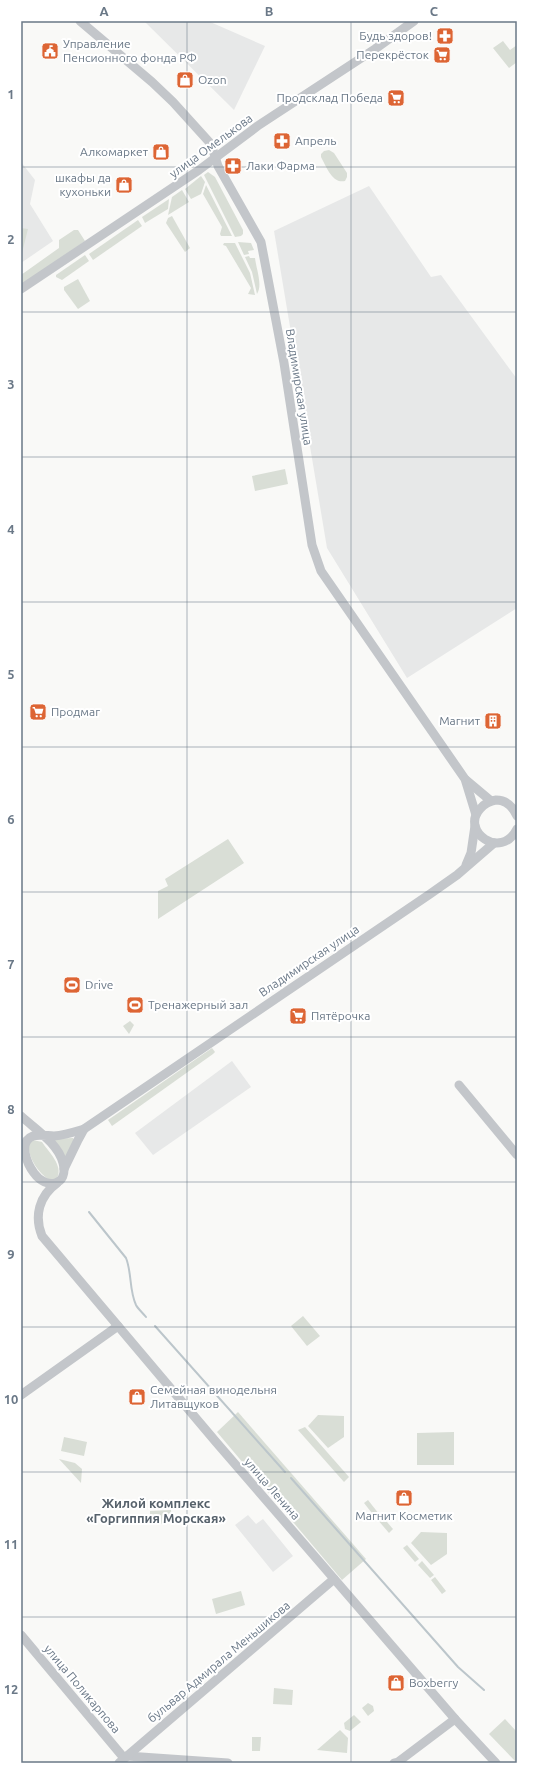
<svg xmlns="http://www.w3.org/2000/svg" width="538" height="1784" font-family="Ubuntu,sans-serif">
  <rect width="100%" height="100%" fill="#f9f9f7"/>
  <!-- built -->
  <g fill="#e7e8e8">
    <polygon points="144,21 208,21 265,46 234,110"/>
    <polygon points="21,162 35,180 30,204 53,241 21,263"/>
    <polygon points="369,186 431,277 441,275 517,379 517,608 407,678 327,548 274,231"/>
    <polygon points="232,1061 251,1087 153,1155 135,1133"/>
    <polygon points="248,1515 256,1524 263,1519 293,1556 273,1572 235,1525"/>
  </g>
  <!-- green -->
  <g fill="#d9ded6">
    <polygon points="503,41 510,50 517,45 517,62 509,68 493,48"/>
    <path d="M329 150 334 153 347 173V177L345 181C332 184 326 166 321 157V154L324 151Z"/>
    <polygon points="208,172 215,177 243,230 243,234 241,236 235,237 204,175"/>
    <polygon points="201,176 205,182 201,194 191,199 185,189"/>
    <polygon points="206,185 232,236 221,236 220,234 222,227 203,194"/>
    <polygon points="182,190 189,202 168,215 172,197"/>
    <polygon points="169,199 168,209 145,223 142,217"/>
    <polygon points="172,216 190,248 185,252 166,223 168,218"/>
    <polygon points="138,220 142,226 93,260 89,254"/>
    <polygon points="21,228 28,229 21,257"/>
    <polygon points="74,230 78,230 85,241 21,286 21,275 59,248 59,240"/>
    <polygon points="238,242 251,243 254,250 248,251 249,254 244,255"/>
    <polygon points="224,243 235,243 250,273 255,295 248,294 251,288 226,246 223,245"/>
    <polygon points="85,255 89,261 62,280 56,277 56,275"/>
    <path d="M249 256 250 258H255C256 268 263 285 257 294L252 272 245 257Z"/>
    <polygon points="78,279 90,301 78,309 64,290 64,287"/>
    <polygon points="285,469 288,484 255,491 252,476"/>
    <polygon points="228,839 244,863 158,919 158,891 168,886 165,879"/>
    <polygon points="130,1021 134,1025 129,1034 123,1026"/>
    <polygon points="212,1048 215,1052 213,1054 112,1126 108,1120"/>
    <polygon points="73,1138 74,1140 65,1161 52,1139"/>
    <path d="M33 1140 42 1142C48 1151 64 1166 57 1178L51 1181C38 1173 29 1159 28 1144Z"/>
    <polygon points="303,1316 320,1336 307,1346 291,1326"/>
    <polygon points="238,1412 366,1559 342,1580 217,1432"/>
    <polygon points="318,1415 344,1416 344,1437 328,1448 308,1426"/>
    <polygon points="305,1427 349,1477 344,1482 298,1430"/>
    <polygon points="454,1432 454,1465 417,1465 417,1433"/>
    <polygon points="64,1437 87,1442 84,1456 61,1451"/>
    <polygon points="59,1459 75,1463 82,1469 81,1483"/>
    <polygon points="368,1500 379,1514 375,1517 364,1503"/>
    <polygon points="171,1510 172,1523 150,1524 150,1511"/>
    <polygon points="381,1515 393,1529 389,1533 377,1519"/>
    <polygon points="421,1532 447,1533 447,1554 431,1565 411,1543"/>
    <polygon points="407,1545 419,1559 415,1562 403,1548"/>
    <polygon points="422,1561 434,1575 430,1578 418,1565"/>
    <polygon points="435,1577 446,1591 442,1594 431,1580"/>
    <polygon points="241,1591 245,1605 216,1614 212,1599"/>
    <polygon points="274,1688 293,1690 292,1705 273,1704"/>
    <polygon points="368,1703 373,1706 374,1711 368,1716 362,1708"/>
    <polygon points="354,1715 361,1722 350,1731 345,1729 344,1723"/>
    <polygon points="505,1719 517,1732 517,1763 489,1734"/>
    <polygon points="340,1730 348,1738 347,1753 317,1750"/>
    <polygon points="252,1737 261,1737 260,1751 252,1751"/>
  </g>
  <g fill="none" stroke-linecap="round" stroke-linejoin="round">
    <!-- stream -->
    <g stroke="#bcc6cb" stroke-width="2">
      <path d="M89 1212 126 1258C132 1273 129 1290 136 1305 138 1309 143 1313 146 1317"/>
      <polyline points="155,1326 285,1472"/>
      <polyline points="291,1478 458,1667 484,1690"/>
    </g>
    <!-- minor -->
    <g stroke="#c3c6ca" stroke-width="9">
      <polyline points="80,21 152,82 173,102 211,144 218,166 261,242 284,363 312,545 321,571 465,779 476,815"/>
      <polyline points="21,289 199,170 259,125 375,49 414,21"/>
      <polyline points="466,780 491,801"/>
      <path d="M517 816C513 807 506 800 496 800 489 801 484 804 480 809 460 831 501 861 517 829"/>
      <polyline points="466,865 471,853 475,826"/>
      <polyline points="459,1085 517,1155"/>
      <path d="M21 1116C35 1129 58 1143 63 1163 69 1186 46 1190 34 1173 28 1165 17 1142 33 1136 39 1134 48 1136 54 1136 65 1135 74 1132 84 1129L430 894 457 875 494 843"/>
      <polyline points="64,1169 78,1140 84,1129"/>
      <path d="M57 1183C39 1196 34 1216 42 1236L216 1442 455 1719 496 1763"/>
      <polyline points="21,1395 118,1326"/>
      <polyline points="21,1635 124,1758"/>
      <polyline points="127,1756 228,1763"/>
      <polyline points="119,1763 334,1579"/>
      <polyline points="394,1763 398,1762 455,1719"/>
    </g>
  </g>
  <!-- grid -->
  <path fill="none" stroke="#6a7887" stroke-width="1" stroke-opacity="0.55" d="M187 21V1763M351 21V1763M21 167H517M21 312H517M21 457H517M21 602H517M21 747H517M21 892H517M21 1037H517M21 1182H517M21 1327H517M21 1472H517M21 1617H517"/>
  <!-- icons -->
  <defs>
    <g id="pharmacy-square" transform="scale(0.9)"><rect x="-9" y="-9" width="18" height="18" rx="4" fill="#dd6534" stroke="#fff"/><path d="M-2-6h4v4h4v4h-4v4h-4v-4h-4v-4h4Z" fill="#fff"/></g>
    <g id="civic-square" transform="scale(0.9)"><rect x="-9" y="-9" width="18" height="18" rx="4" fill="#dd6534" stroke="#fff"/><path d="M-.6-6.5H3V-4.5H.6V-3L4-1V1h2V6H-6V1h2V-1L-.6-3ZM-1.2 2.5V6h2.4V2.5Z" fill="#fff"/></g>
    <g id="supermarket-square" transform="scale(0.9)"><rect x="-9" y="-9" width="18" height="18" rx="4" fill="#dd6534" stroke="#fff"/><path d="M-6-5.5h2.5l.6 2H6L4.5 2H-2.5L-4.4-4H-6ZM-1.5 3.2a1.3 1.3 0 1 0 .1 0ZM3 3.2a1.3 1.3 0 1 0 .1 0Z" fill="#fff"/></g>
    <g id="shop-square" transform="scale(0.9)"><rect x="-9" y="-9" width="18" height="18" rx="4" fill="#dd6534" stroke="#fff"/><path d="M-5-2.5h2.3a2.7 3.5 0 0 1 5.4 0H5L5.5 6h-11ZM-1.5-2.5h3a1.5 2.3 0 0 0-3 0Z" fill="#fff"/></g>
    <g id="building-square" transform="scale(0.9)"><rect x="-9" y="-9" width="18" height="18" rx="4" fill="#dd6534" stroke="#fff"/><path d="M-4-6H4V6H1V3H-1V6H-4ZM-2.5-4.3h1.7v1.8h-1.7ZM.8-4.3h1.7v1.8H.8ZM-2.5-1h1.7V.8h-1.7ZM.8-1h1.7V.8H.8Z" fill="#fff"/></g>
    <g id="stadium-square" transform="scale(0.9)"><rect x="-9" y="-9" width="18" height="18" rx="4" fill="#dd6534" stroke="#fff"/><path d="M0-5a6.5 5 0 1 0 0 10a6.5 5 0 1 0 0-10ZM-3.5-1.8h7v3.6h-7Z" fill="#fff"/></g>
  </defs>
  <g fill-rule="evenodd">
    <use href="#pharmacy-square" x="445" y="36"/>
    <use href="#civic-square" x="50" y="51"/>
    <use href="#supermarket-square" x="442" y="55"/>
    <use href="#shop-square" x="185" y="80"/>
    <use href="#supermarket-square" x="396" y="98"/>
    <use href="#pharmacy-square" x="282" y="141"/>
    <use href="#shop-square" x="161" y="152"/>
    <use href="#pharmacy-square" x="233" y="166"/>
    <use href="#shop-square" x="124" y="185"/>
    <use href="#supermarket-square" x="38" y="712"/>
    <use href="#building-square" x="493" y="721"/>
    <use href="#stadium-square" x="72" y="985"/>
    <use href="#stadium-square" x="135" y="1005"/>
    <use href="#supermarket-square" x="298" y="1016"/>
    <use href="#shop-square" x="137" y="1397"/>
    <use href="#shop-square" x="404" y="1498"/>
    <use href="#shop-square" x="396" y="1683"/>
  </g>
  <g text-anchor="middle" stroke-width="4" stroke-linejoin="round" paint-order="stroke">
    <!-- poi labels -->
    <g font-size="12" fill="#6a7887" stroke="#fff" text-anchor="start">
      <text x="432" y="40" text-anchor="end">Будь здоров!</text>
      <text x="63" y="48">Управление<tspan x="63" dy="14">Пенсионного фонда РФ</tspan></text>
      <text x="429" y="59" text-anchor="end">Перекрёсток</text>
      <text x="198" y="84">Ozon</text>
      <text x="383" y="102" text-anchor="end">Продсклад Победа</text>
      <text x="295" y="145">Апрель</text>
      <text x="148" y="156" text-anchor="end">Алкомаркет</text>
      <text x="246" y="170">Лаки Фарма</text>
      <text x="111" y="182" text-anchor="end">шкафы да<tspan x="111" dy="14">кухоньки</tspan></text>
      <text x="51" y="716">Продмаг</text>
      <text x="480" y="725" text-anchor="end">Магнит</text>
      <text x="85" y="989">Drive</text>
      <text x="148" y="1009">Тренажерный зал</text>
      <text x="311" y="1020">Пятёрочка</text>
      <text x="150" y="1394">Семейная винодельня<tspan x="150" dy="14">Литавщуков</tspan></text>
      <text x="404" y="1520" text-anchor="middle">Магнит Косметик</text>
      <text x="409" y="1687">Boxberry</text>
    </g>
    <!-- street labels -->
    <g font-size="12" fill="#6a7887" stroke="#fff">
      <text transform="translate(211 146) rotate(-36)" y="4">улица Омелькова</text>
      <text transform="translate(299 387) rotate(81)" y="4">Владимирская улица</text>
      <text transform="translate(309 961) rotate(-34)" y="4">Владимирская улица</text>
      <text transform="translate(272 1489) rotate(49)" y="4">улица Ленина</text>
      <text transform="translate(219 1662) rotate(-40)" y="4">бульвар Адмирала Меньшикова</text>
      <text transform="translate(82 1689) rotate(50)" y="4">улица Поликарпова</text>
    </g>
    <!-- neighbourhood labels -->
    <g font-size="13" font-weight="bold" fill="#57626c" stroke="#fff">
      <text x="156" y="1508">Жилой комплекс<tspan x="156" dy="15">«Горгиппия Морская»</tspan></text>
    </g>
  </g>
  <!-- border -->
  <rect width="538" height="1784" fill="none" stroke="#ffffff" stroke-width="44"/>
  <rect x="22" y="22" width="494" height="1740" fill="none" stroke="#6a7887" stroke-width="1.5"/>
  <g font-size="13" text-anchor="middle" font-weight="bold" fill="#6a7887">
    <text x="104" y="16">A</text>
    <text x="269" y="16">B</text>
    <text x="434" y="16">C</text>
    <text x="11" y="99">1</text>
    <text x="11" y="244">2</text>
    <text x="11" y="389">3</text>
    <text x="11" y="534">4</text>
    <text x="11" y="679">5</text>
    <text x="11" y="824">6</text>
    <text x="11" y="969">7</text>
    <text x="11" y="1114">8</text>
    <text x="11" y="1259">9</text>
    <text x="11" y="1404">10</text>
    <text x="11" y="1549">11</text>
    <text x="11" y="1694">12</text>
  </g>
</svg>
